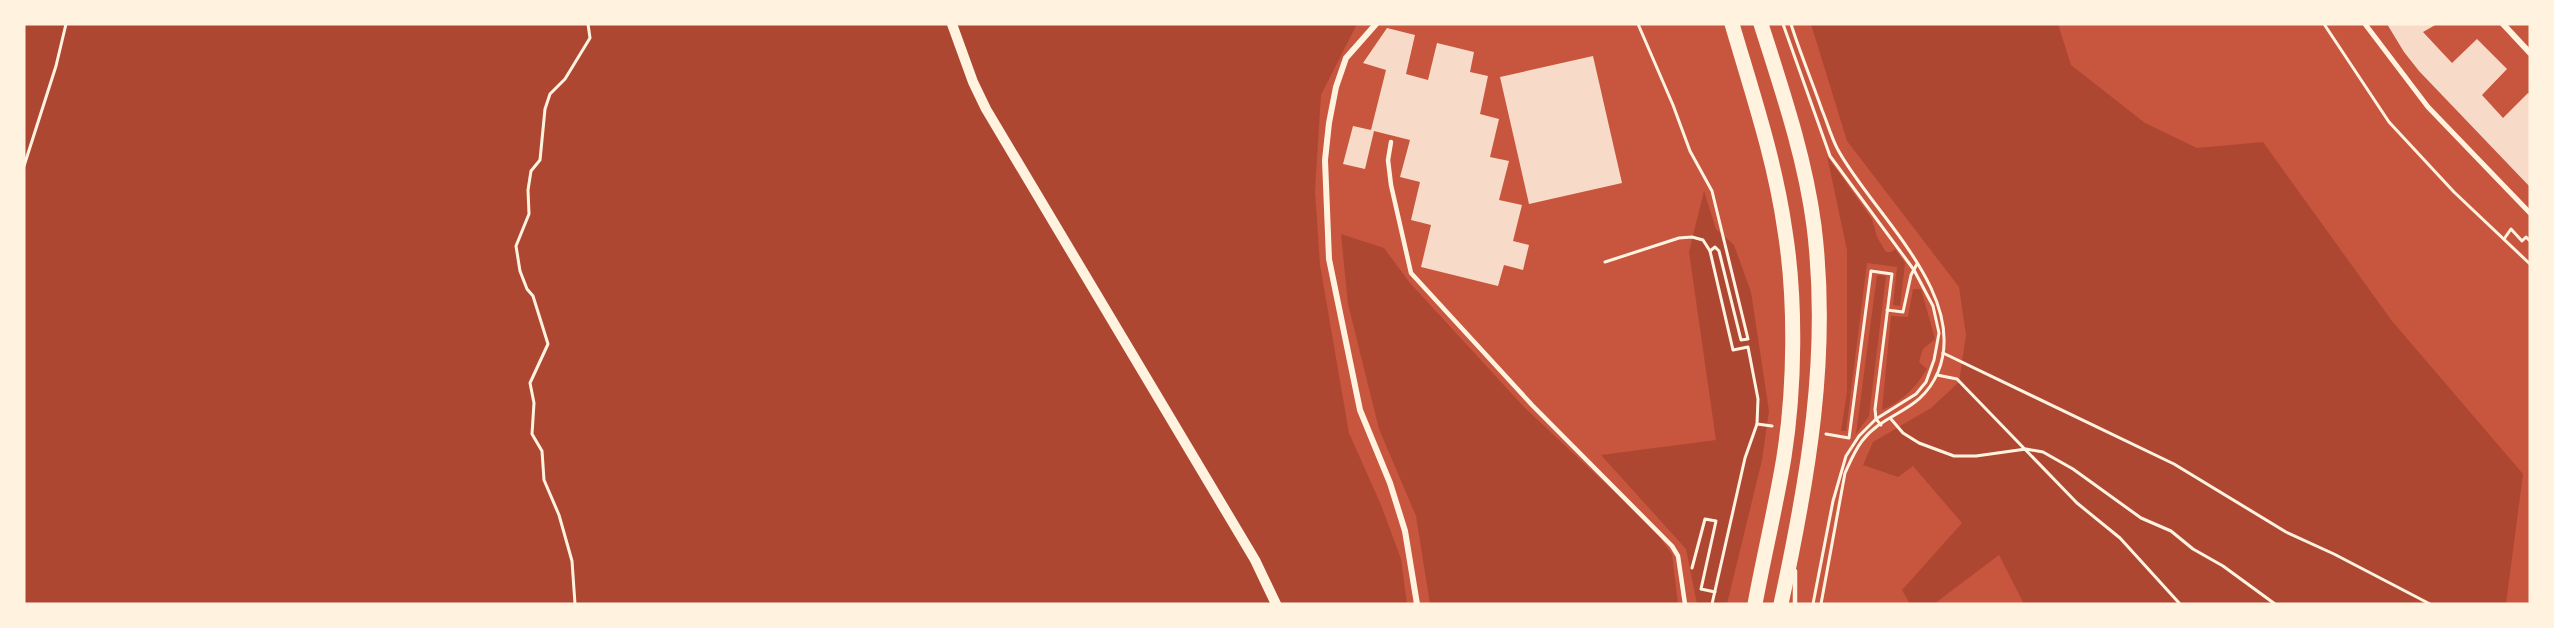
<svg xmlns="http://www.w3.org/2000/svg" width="2554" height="628" font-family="Commissioner,sans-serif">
  <rect width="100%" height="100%" fill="#c8553d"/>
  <!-- green -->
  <g fill="#ae4732">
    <polygon points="24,24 1357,24 1321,95 1315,191 1320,265 1349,433 1381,505 1401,559 1407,604 24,604"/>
    <polygon points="1811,24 2058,24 2071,65 2145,123 2197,148 2263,142 2392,321 2523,474 2506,604 2024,604 1999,555 1934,604 1910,604 1902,590 1962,523 1913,466 1898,477 1863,465 1873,442 1931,408 1959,382 1966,335 1959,287 1847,141"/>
    <polygon points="1827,156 1872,219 1877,237 1886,252 1891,252 1895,249 1905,263 1900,306 1893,305 1897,267 1867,263 1846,431 1841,431 1847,392 1847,250"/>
    <polygon points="1704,191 1716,229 1734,245 1751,292 1769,411 1762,460 1727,604 1697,604 1686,549 1601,455 1716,440 1689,252"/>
    <polygon points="1341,234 1384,248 1410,283 1525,408 1653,528 1672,554 1678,604 1430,604 1416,516 1379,429 1348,304"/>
    <polygon points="1877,275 1886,276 1869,416 1856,434"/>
    <path d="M1913 289H1921L1935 339 1923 349 1919 362 1927 369C1916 387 1902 402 1882 410L1891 316 1908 317Z"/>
  </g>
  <!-- building -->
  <g fill="#f7dbc8">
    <polygon points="2387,24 2437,24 2423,32 2452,63 2477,39 2507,69 2482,95 2503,118 2528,93 2530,94 2530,187 2419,71 2404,52"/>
    <polygon points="1387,28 1415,35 1406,74 1428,80 1437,43 1474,52 1470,72 1488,76 1480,114 1499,119 1490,157 1509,161 1499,200 1522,205 1513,241 1529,245 1523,270 1504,265 1498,286 1421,267 1431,225 1411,220 1420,182 1400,177 1410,140 1374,131 1365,169 1343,164 1353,126 1371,130 1386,70 1363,63"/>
    <polygon points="1593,56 1622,183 1529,204 1500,77"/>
  </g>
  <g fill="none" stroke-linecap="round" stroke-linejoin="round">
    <!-- path -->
    <g stroke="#fff3e0" stroke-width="3">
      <polyline points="1638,24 1673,105 1690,151 1712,191 1748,339 1741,340 1719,251 1715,247 1710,251"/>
      <polyline points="1783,24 1830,156 1914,270 1933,306 1939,333 1934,360 1926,382 1916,394 1876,419 1859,436 1846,456 1833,501 1813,604"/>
      <path d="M1791 24C1800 53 1812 81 1822 110 1827 122 1831 136 1837 148 1870 211 1970 294 1938 372 1921 413 1885 411 1862 441 1855 450 1850 462 1845 473L1821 604"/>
      <polyline points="2324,24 2389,122 2454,192 2530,264"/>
      <polyline points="24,166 56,66 66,24"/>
      <polyline points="2504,239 2511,229 2522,241 2526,237 2530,241"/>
      <polyline points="1605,262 1679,238 1692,237 1703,240 1710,251 1733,350 1748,347 1758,399 1757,424 1772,426"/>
      <polyline points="1887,310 1903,312 1911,275 1917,264"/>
      <polyline points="1943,353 2174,464 2286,532 2334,554 2430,604"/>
      <polyline points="1937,375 1957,379 2077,503 2120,538 2180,604"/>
      <polyline points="1891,419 1903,433 1919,443 1954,456 1976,456 2026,449 2043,452 2073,469 2141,518 2171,531 2193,549 2223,566 2275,604"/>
      <polyline points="1826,434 1849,438 1871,271 1892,274 1875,409 1876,419 1881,425"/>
      <polyline points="1692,568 1705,519 1716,521 1701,589 1715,592"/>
      <polyline points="575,604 572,561 559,515 544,480 542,451 532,434 534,403 530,383 548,344 533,296 527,289 520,271 516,246 529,214 528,190 531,171 540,160 545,109 550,94 565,79 590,38 588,24"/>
      <polyline points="1712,604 1745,458 1757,424"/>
    </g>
    <!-- service -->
    <g stroke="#fff3e0" stroke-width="4.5">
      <polyline points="1391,142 1388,160 1391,185 1411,273 1532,405 1672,546 1678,556 1685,604"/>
      <polyline points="1795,571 1795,604"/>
    </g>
    <!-- pedestrian -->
    <polyline stroke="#fff3e0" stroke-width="5" points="2365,24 2428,107 2530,213"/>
    <!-- minor -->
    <g stroke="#fff3e0" stroke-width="6">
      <polyline points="1376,24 1346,58 1336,87 1329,123 1325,160 1329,259 1360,410 1390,483 1405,531 1417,604"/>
      <polyline points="2503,24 2530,53"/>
    </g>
    <!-- tertiary -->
    <polyline stroke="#fff3e0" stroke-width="10" points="952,24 973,82 986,109 1255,560 1276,604"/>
    <!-- primary -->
    <g stroke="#fff3e0" stroke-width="15">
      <path d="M1732 24C1752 92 1775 160 1785 231 1796 300 1795 387 1784 457 1776 506 1764 555 1755 604"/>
      <path d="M1761 24C1782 90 1805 157 1814 226 1830 355 1808 479 1781 604"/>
    </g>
  </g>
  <!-- border -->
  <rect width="2554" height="628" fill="none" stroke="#fff3e0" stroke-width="51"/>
</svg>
